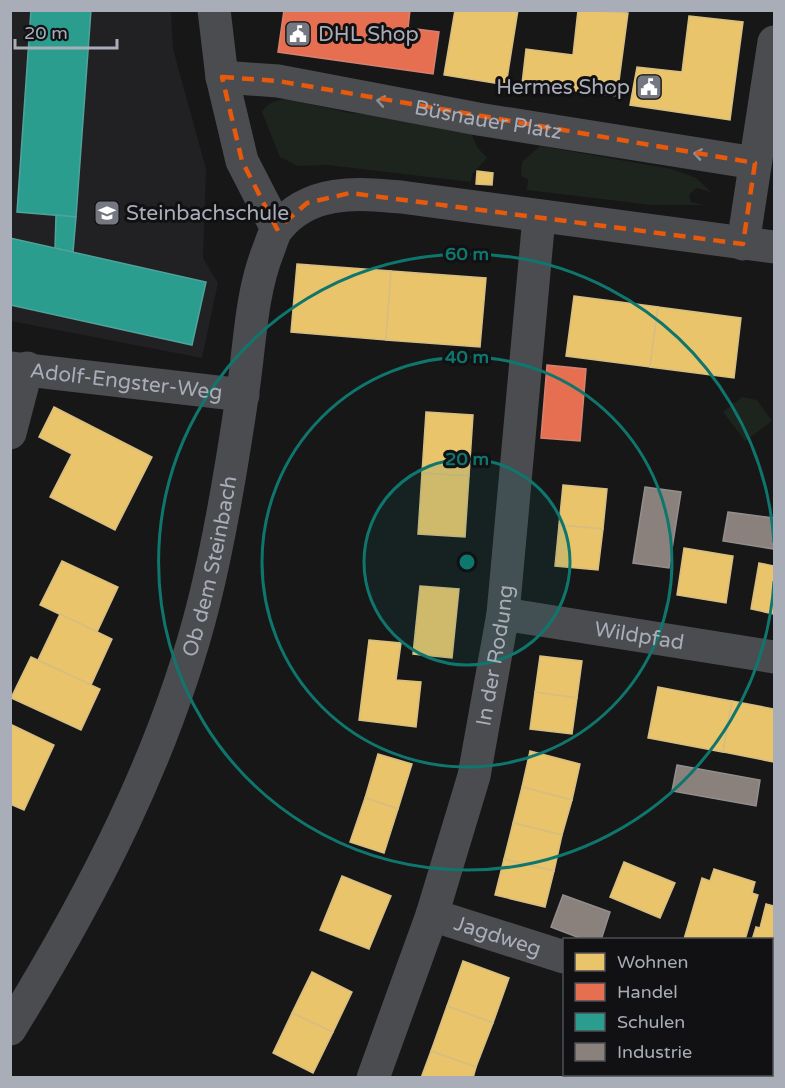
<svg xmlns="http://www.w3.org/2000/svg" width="785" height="1088" font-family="'Varela Round',sans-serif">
  <rect width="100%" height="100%" fill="#171717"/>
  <!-- built -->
  <polygon fill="#212123" points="10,11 171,11 173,49 206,169 203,258 218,283 202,358 11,321"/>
  <!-- green -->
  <g fill="#1d241e">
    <path d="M288 99 349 113 422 118 470 131 477 147 487 158 472 174 471 182 328 165 298 166 280 157 262 112C268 102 276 100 288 99Z"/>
    <polygon points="540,146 672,169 696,178 711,192 696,188 689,195 691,202 704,205 652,205 527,190 528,179 521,176 522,162"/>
    <polygon points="742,397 757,400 772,421 745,441 723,412"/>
  </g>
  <!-- homes -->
  <g fill="#e9c46a" stroke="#d6bd81" stroke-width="1.5">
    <polygon points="455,10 518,10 506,85 444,75"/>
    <polygon points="578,10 628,13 617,96 522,84 526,49 573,55"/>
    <polygon points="689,16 743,22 730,120 630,105 637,67 682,72"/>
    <polygon points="477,171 493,173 492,185 476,184"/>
    <polygon points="297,264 391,271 386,340 291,332"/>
    <polygon points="391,271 486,278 480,347 386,340"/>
    <polygon points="574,296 658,307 650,367 566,356"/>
    <polygon points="658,307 741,318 734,378 650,367"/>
    <polygon points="54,407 152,457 115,530 50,497 72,454 39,437"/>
    <polygon points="426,412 473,415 469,476 422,473"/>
    <polygon points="422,473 469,476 465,537 418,534"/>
    <polygon points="563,485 607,489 603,529 559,525"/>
    <polygon points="559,525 603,529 598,570 555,566"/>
    <polygon points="684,548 733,556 726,603 677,595"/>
    <polygon points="62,561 118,587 97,632 40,605"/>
    <polygon points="759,563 774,566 774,614 751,609"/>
    <polygon points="420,586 459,589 452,658 413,654"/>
    <polygon points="60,614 112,639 91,685 38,660"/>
    <polygon points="369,640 401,643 396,680 421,682 416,727 359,720"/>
    <polygon points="540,656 582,661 577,698 535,692"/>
    <polygon points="31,657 100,689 81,730 11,698"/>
    <polygon points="658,687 732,701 723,752 648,738"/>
    <polygon points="535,692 577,698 572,734 530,729"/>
    <polygon points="732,701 774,709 774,762 723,752"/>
    <polygon points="10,724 54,745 24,810 10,804"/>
    <polygon points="530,751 580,764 572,800 522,787"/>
    <polygon points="378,754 412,764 398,809 365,798"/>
    <polygon points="522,787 572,800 562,835 513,823"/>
    <polygon points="365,798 398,809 384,853 350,842"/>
    <polygon points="513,823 562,835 554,871 504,859"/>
    <polygon points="504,859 554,871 545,907 495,895"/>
    <polygon points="624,862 675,883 660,918 610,897"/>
    <polygon points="714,869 755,882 752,893 758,895 745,940 684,939 702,878 710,881"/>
    <polygon points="342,876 391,896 369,949 320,930"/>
    <polygon points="766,904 774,906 774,965 772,964 772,940 752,940 756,927 760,928"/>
    <polygon points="463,961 509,978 493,1023 447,1006"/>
    <polygon points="312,972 352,992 333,1032 292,1013"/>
    <polygon points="447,1006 493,1023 476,1067 431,1051"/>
    <polygon points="292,1013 333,1032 313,1073 273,1053"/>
    <polygon points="431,1051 476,1067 473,1078 421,1078"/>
    <polygon points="613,1074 677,1074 675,1078 620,1078"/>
    <polygon points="702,1074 727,1074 736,1078 701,1078"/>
  </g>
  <!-- shops -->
  <g fill="#e76f51" stroke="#d48270" stroke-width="1.5">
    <polygon points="284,10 410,10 408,28 439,32 433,74 278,52"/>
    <polygon points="547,365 586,369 580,441 541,438"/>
  </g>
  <!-- schools -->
  <g fill="#2a9d8f" stroke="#50a29b" stroke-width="1.5">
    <polygon points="31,10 91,10 76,217 17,212"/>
    <polygon points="56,215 76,217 73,252 55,248"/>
    <polygon points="10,238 206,282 192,345 10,305"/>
  </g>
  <!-- industry -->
  <g fill="#8a817c" stroke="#938e8e" stroke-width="1.5">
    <polygon points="645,487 681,492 669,568 633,563"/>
    <polygon points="728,512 774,518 774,549 723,541"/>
    <polygon points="677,765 760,780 756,806 672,791"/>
    <polygon points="563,895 610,912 601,940 585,940 551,927"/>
  </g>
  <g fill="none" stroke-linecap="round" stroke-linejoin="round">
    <!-- minor -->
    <g stroke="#4b4c50" stroke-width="33">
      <polyline points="214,10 222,77 242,161 277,229"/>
      <path id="s1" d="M222 77 278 81 478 119 755 163"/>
      <polyline points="743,244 774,42"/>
      <path id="s2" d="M10 368 243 395"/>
      <polyline points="10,433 27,368"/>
      <path id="s3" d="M503 614 774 657"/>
      <path id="s4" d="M432 915 564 957"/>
      <polyline points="772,1019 774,1020"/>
      <path id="s5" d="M10 1029C92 896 166 754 204 602 221 534 232 465 242 397 250 348 250 297 268 251 271 244 273 234 278 228 309 189 357 193 401 197L774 247"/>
      <path id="s6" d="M373 1078 432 915 474 776 503 614 539 217"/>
    </g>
  </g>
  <!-- one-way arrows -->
  <defs><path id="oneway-chevron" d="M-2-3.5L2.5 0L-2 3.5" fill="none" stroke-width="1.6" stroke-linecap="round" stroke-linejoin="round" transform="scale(1.5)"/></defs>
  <g stroke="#8c9099">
    <use href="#oneway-chevron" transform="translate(381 101) rotate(-170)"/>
    <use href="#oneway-chevron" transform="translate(698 154) rotate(-171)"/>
  </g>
  <!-- marked area -->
  <path fill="none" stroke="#e8590c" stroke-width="4.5" stroke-dasharray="12 8" stroke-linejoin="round" d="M222 77 278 81 755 163 743 244 350 193 307 203 277 229 242 161Z"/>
  <!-- distance rings -->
  <circle cx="467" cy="562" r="103" fill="#0f766e" fill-opacity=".12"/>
  <g fill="none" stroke="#0f766e" stroke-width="3">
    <circle cx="467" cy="562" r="103"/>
    <circle cx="467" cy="562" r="205"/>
    <path d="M774 581A308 308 0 1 1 774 543"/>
  </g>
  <!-- icons -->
  <defs>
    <g id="civic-square" transform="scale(1.35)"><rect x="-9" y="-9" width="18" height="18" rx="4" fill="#757880" stroke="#111113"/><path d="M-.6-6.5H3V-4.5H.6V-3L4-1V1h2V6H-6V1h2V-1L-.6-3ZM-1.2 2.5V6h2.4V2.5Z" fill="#fff"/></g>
    <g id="school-square" transform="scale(1.35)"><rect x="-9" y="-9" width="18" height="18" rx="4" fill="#757880" stroke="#111113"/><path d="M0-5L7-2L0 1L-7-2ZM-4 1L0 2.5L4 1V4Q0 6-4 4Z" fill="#fff"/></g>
  </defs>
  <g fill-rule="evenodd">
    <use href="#civic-square" x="298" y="34"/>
    <use href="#civic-square" x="649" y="87"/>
    <use href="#school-square" x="107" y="213"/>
  </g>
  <g text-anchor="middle" stroke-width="6" stroke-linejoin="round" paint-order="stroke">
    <!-- poi labels -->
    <g font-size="21" fill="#a8adb8" stroke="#111113" text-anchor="start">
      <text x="318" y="41">DHL Shop</text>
      <text x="630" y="94" text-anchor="end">Hermes Shop</text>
      <text x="126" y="220">Steinbachschule</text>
    </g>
    <!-- street labels -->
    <g font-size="21" fill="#a8adb8" stroke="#111113">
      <text dy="7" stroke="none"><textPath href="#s1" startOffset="270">Büsnauer Platz</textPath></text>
      <text dy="7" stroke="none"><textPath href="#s2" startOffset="117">Adolf-Engster-Weg</textPath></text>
      <text dy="7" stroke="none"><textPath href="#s5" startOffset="507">Ob dem Steinbach</textPath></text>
      <text dy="7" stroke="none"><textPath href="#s3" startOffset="138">Wildpfad</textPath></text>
      <text dy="7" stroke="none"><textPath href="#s6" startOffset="441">In der Rodung</textPath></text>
      <text dy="7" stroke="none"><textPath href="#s4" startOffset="69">Jagdweg</textPath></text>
    </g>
  </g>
  <circle cx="467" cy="562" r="9" fill="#0f766e" stroke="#111113" stroke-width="3"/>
  <g font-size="18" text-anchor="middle" font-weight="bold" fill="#0f766e" stroke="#111113" stroke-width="6" stroke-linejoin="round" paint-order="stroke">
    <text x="467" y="260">60 m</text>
    <text x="467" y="363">40 m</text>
    <text x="467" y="465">20 m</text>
  </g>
  <!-- border -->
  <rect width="785" height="1088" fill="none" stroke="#a8adb8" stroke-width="24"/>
  <!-- legend -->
  <rect x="563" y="938" width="210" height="138" fill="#111113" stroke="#4d4f55" stroke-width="1.5"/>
  <rect x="575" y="953" width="30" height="18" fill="#e9c46a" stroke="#4d4f55" stroke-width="1.5"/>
  <text x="617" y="968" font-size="18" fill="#a8adb8">Wohnen</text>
  <rect x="575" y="983" width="30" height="18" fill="#e76f51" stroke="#4d4f55" stroke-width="1.5"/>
  <text x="617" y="998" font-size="18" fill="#a8adb8">Handel</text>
  <rect x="575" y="1013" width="30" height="18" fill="#2a9d8f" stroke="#4d4f55" stroke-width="1.5"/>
  <text x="617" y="1028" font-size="18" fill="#a8adb8">Schulen</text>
  <rect x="575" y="1043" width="30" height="18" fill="#8a817c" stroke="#4d4f55" stroke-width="1.5"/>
  <text x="617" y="1058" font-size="18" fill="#a8adb8">Industrie</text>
  <!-- scale -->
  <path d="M15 39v9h102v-9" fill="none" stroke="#a8adb8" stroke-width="3"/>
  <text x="24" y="39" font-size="18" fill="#a8adb8" stroke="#111113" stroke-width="4.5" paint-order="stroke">20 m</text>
</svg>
